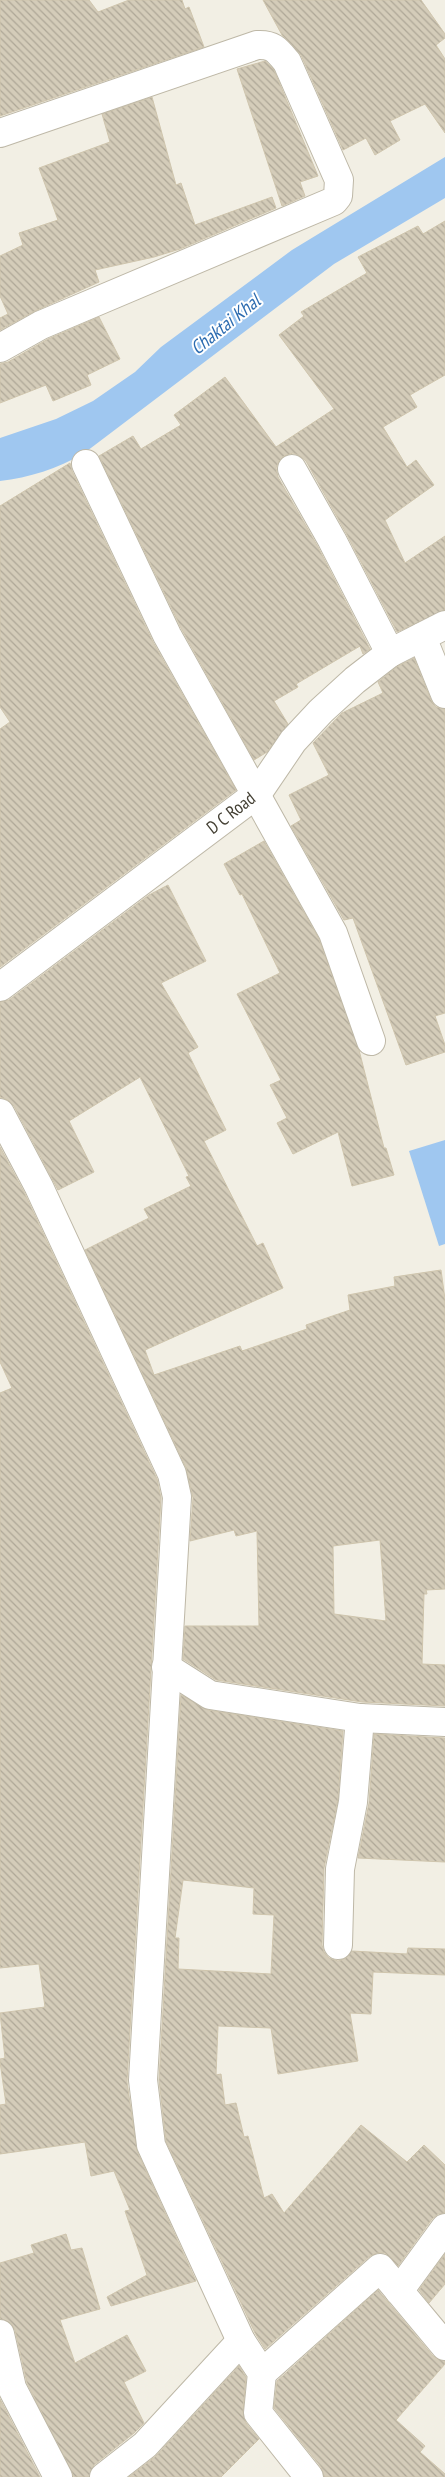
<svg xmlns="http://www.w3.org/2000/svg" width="445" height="2477" font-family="'PT Sans Narrow',sans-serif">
  <defs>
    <pattern id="building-back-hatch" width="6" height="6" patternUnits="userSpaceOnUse" patternTransform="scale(1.25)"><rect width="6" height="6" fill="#d4ccb9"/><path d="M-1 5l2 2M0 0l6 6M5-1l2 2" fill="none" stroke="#aea797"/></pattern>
  </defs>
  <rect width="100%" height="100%" fill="#f2efe4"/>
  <!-- water -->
  <g fill="#9fc7f0">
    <path d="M445 157V198L334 264 83 454C58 468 29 478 0 481V438L56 419 93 401 135 372 161 347 292 250Z"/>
    <polygon points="445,1140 445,1244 439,1246 409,1151"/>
  </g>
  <!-- building -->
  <g fill="url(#building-back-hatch)" stroke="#cfc5ad" fill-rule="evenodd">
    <polygon points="0,0 89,0 98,12 129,0 182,0 185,9 189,7 204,47 0,116"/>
    <polygon points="263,0 421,0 445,34 445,38 436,45 445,59 445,133 425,104 390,121 400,140 375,155 366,138 343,150 301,55 282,35"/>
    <polygon points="265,61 274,70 318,176 300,182 305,196 282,206 237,69"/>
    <polygon points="152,97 176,185 181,183 195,225 272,197 276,208 180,249 154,257 95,270 99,282 35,311 0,330 0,318 8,314 0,296 0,256 23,245 19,233 58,220 39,168 110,142 102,114"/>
    <polygon points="445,221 445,375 410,395 417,407 383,427 407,467 416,460 434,485 385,520 405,563 445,536 445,610 397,632 346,533 306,461 300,456 293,453 284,456 279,461 276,468 278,477 318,547 370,649 363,654 360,646 296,684 298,687 274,701 288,724 267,752 254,760 181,628 99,456 133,436 141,449 181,425 174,415 225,377 276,447 334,409 279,335 304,316 301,312 367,273 358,257 418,226 423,234"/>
    <polygon points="99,317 120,359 87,375 91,385 53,401 46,385 0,403 0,364 8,362 48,339"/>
    <polygon points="70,463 72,471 153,642 236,790 0,967 0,729 10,722 0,707 0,506"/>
    <polygon points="414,658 431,700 436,707 445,709 445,1013 435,1016 445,1045 445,1052 406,1065 353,918 344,920 291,826 301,820 289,795 329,775 313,743 342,713 383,693 378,682 398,666"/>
    <polygon points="264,841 319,939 359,1050 384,1148 386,1148 394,1175 352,1186 338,1132 293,1154 277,1123 287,1118 270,1085 281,1080 237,994 280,973 242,894 240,895 224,864"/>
    <path d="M168 885 206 961 161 983 198 1047 188 1053 226 1130 204 1141 257 1246 263 1243 283 1288 145 1350 154 1375 240 1346 242 1351 307 1329 306 1325 350 1310 348 1295 395 1286 394 1277 441 1270 445 1299V1589L426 1590 427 1594H424L422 1664 445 1665V1706L362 1702 216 1680 183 1659 185 1626H259L257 1531 236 1536 234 1530 190 1541 193 1498 186 1468 85 1250 149 1218 144 1209 191 1186 186 1177 189 1176 140 1077 69 1121 94 1172 58 1190 14 1106 8 1100 0 1097V1002L9 1000 149 895ZM380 1540 386 1621 334 1614 333 1546Z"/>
    <polygon points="0,1147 25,1194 157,1479 161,1498 127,2082 137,2151 196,2281 111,2306 107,2297 147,2275 125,2211 130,2210 114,2171 91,2176 85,2142 0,2154 0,2105 6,2104 0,2062 0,2059 5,2058 0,2013 45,2007 39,1964 0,1968 0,1393 12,1388 0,1362"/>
    <path d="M181 1695 208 1710 343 1731 338 1800 324 1868 322 1945 324 1952 329 1958 338 1961 346 1958 352 1951 407 1954 408 1948 445 1949V1975L373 1972 371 2014 350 2013 358 2061 278 2074 271 2028 218 2026 216 2075 221 2074 225 2105 236 2103 244 2137 248 2136 264 2198 272 2194 284 2213 361 2125 407 2162 424 2145 445 2165V2213L438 2214 432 2219 398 2266 385 2253H377L370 2256 265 2349 255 2333 166 2141 159 2080ZM183 1880 254 1888 253 1914 274 1915 271 1974 178 1969 179 1938H175Z"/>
    <polygon points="374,1734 445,1738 445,1862 358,1858 369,1803"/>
    <polygon points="66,2234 71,2250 82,2248 100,2309 60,2320 75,2363 127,2335 146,2371 124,2382 144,2423 134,2433 94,2465 89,2477 74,2477 27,2383 15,2330 11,2323 0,2319 0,2263 34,2253 31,2245"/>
    <polygon points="445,2254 445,2284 429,2303 419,2290"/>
    <polygon points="378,2290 433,2356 445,2361 445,2364 396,2420 425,2446 420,2452 445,2474 445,2477 324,2477 321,2467 274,2408 277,2381"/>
    <polygon points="239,2366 246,2377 243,2412 246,2423 259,2439 221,2477 129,2477 156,2456"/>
    <polygon points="0,2399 40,2477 0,2477"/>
  </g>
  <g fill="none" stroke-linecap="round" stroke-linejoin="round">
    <!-- minor casing -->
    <g stroke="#beb8a7" stroke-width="30">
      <g id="minor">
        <path d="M0 133 257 45C273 44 277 50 287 62L339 180 338 196 334 201 41 325 0 348"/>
        <polyline points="86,464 167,635 333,933 371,1041"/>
        <polyline points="292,469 332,540 390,653"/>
        <polyline points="422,637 445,694"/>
        <polyline points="0,987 257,794 293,741 321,711 355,680 390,653 445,625"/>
        <polyline points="0,1113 39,1187 172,1474 177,1497 143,2080 151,2145 241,2341 262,2373 258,2413 309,2477"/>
        <polyline points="166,1667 210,1695 360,1718 445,1722"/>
        <polyline points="338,1945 340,1869 353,1802 360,1718"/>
        <polyline points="399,2291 445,2228"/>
        <polyline points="0,2334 12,2388 58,2477"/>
        <polyline points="262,2373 380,2268 445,2346"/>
        <polyline points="104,2477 145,2445 241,2341"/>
      </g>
    </g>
    <!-- minor -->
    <use href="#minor" stroke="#fff" stroke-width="28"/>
  </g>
  <g text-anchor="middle" stroke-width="4" stroke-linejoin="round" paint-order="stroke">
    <!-- street labels -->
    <g font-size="18" fill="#444034" stroke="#fff">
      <text transform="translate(231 813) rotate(-38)" y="6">D C Road</text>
    </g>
    <!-- water labels -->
    <g font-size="19" font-style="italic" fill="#2d6cb0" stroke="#fff">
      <text transform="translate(225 324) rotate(-39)" y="7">Chaktai Khal</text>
    </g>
  </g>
</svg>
